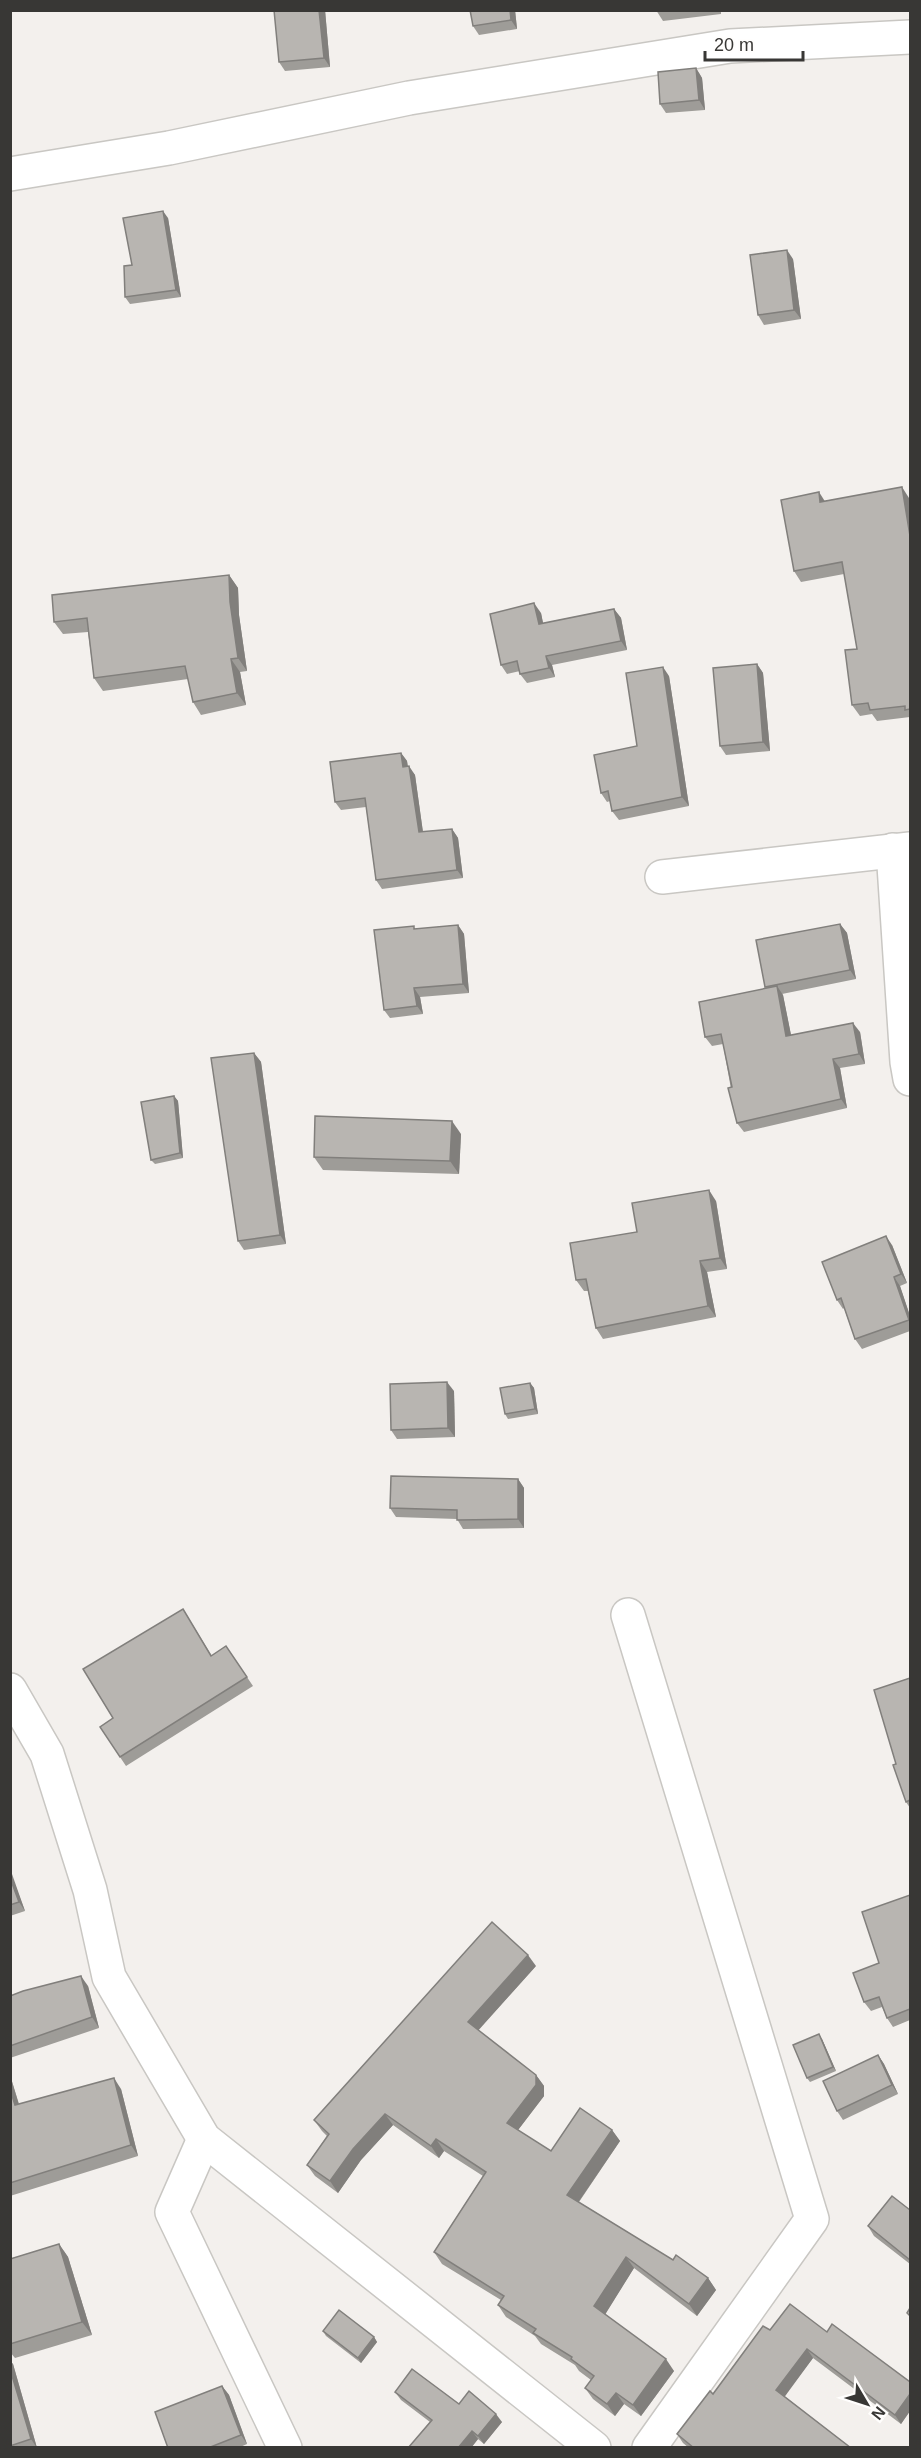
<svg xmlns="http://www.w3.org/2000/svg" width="921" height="2458" font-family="Arial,sans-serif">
  <rect width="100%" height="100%" fill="#f3f0ed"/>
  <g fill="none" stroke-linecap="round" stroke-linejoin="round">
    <!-- street casing -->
    <g stroke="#c9c7c3" stroke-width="36">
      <g id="street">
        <polyline points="10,174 169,148 409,98 730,46 910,37"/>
        <polyline points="893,850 907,1062 910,1079"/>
        <polyline points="662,877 910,849"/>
        <polyline points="628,1615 812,2219 649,2448"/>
        <polyline points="10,1690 47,1754 90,1890 109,1977 204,2139 594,2448"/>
        <polyline points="204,2139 172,2212 285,2448"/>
      </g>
    </g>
    <!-- street -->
    <use href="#street" stroke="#fff" stroke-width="33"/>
  </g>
  <!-- wall -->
  <g fill="#9e9c98">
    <polygon points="274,10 325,10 330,67 285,71 279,62"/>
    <polygon points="470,10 515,10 517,29 479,35 473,26"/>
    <polygon points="656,10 721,10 721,14 663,21"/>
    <polygon points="696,68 702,78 705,110 666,113 660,104"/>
    <polygon points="168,218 181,297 130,304 125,297 132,265"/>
    <polygon points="793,259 801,319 764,325 758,315"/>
    <polygon points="909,498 910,504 910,717 877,721 872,714 860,716 852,705 857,649 844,574 801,582 794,571 825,502"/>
    <polygon points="229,575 238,588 239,615 247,671 240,672 246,705 201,715 193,702 188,679 103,691 94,678 88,632 63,634 54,622"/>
    <polygon points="614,609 621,618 627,650 552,665 555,677 527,683 520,674 520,671 507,674 501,665 541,613 543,623"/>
    <polygon points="757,664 763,673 770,751 726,755 720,746"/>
    <polygon points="669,676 689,806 619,820 612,811 610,801 607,802 601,793 637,746"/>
    <polygon points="401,753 407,761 408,767 415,775 423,832 452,829 458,838 463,878 382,889 376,880 366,807 341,810 335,802"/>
    <polygon points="840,924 847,933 856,979 782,994 783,995 791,1035 860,1032 865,1064 840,1068 847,1108 744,1132 737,1123 723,1044 712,1046 705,1037 766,988 765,987"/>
    <polygon points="458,925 464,934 469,993 420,997 423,1014 390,1018 384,1010 416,929"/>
    <polygon points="254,1053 261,1062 286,1244 244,1250 238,1241"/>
    <polygon points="174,1096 178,1101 183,1158 155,1164 151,1160"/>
    <polygon points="461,1134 459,1174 323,1170 314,1157"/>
    <polygon points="716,1201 727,1269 707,1272 716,1317 603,1339 596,1328 588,1291 584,1291 576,1280 637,1232"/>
    <polygon points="892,1245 907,1283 900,1286 910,1316 910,1331 862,1349 855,1339 844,1308 843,1309 837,1300"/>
    <polygon points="530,1383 534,1388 538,1414 508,1419 505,1414"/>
    <polygon points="454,1391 455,1437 397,1439 391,1430"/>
    <polygon points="518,1479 524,1488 524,1528 463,1529 457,1519 396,1517 390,1508"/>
    <polygon points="183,1609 212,1656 226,1646 253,1686 126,1766 120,1757 113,1718"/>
    <polygon points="910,1678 910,1808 906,1802 896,1764"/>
    <polygon points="10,1872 25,1911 10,1916"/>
    <polygon points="910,1895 910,2020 893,2027 887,2018 882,2007 871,2011 864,2002 879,1963"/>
    <polygon points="536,1966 478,2030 536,2075 544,2086 544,2096 518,2130 551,2151 612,2130 620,2141 579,2202 673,2260 708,2278 716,2290 697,2316 634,2268 605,2314 674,2371 641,2416 624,2404 615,2416 593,2399 585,2388 591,2380 579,2371 575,2365 541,2344 535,2336 506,2317 498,2305 501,2300 442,2264 434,2252 483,2176 444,2151 439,2158 393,2125 361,2160 338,2193 315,2176 307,2165 327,2136 322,2131 314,2120"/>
    <polygon points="88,1986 99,2028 10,2058 10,1996"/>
    <polygon points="822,2039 836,2071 810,2082 807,2078"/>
    <polygon points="878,2055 884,2064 898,2094 843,2120 837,2111"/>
    <polygon points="10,2075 19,2104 121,2089 138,2156 10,2196"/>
    <polygon points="910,2210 910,2264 874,2236 868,2226"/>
    <polygon points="59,2244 68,2257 92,2335 15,2358 10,2352 10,2259"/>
    <polygon points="770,2330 827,2332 910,2382 910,2411 901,2424 813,2358 784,2396 851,2448 689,2448 683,2443 677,2434"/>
    <polygon points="323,2331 374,2337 377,2342 361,2363 326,2336"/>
    <polygon points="10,2361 13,2364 37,2448 10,2448"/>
    <polygon points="222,2386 229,2395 247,2444 238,2448 168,2448"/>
    <polygon points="395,2392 459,2404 502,2422 484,2444 478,2439 471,2448 408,2448 430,2422 401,2400"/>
  </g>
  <!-- shaded-wall -->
  <g fill="#817f7c">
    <polygon points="319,10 325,10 330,67 324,58"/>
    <polygon points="510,10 515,10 517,29 511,20"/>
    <polygon points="696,68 702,78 705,110 699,100"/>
    <polygon points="163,211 168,218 181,297 176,290"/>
    <polygon points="787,250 793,259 801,319 794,310"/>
    <polygon points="902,487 909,498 910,504 910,536"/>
    <polygon points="819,492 826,503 820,502"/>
    <polygon points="229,575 238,588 239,615 247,671 238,658 230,602"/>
    <polygon points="534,603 541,613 545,633 539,624"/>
    <polygon points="614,609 621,618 627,650 621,641"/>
    <polygon points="546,656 552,665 555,677 549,668"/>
    <polygon points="231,659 240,672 246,705 237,693"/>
    <polygon points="757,664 763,673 770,751 763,742"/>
    <polygon points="663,667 669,676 689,806 682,797"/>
    <polygon points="401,753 407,761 409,776 403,767"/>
    <polygon points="409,766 415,775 424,840 419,832"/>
    <polygon points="452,829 458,838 463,878 457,870"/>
    <polygon points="840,924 847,933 856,979 850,970"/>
    <polygon points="458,925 464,934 469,993 463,984"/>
    <polygon points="777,986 783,995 793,1045 786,1036"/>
    <polygon points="414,988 420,997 423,1014 417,1006"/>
    <polygon points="853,1023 860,1032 865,1064 859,1054"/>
    <polygon points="254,1053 261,1062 286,1244 280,1235"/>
    <polygon points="833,1059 840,1068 847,1108 841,1099"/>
    <polygon points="174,1096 178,1101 183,1158 180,1153"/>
    <polygon points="452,1121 461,1134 459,1174 450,1161"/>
    <polygon points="709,1190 716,1201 727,1269 720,1258"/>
    <polygon points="886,1236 892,1245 907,1283 901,1274"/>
    <polygon points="700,1261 707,1272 716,1317 708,1306"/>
    <polygon points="894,1277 900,1286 910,1316 910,1323 909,1320"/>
    <polygon points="447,1382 454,1391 455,1437 448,1428"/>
    <polygon points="530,1383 534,1388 538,1414 535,1409"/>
    <polygon points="518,1479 524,1488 524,1528 518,1519"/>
    <polygon points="10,1872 12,1874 25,1911 19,1902 10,1878"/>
    <polygon points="528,1955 536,1966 476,2033 468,2022"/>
    <polygon points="81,1976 88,1986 99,2028 92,2017"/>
    <polygon points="819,2034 822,2039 836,2071 833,2067"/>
    <polygon points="878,2055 884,2064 898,2094 892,2085"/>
    <polygon points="10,2075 22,2115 15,2105 10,2089"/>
    <polygon points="536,2075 544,2086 544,2096 515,2134 507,2123"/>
    <polygon points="114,2078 121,2089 138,2156 131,2145"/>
    <polygon points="385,2114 393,2125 361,2160 338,2193 330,2181 353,2149"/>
    <polygon points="612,2130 620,2141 575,2207 567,2195"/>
    <polygon points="436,2139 444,2151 439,2158 431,2146"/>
    <polygon points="59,2244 68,2257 92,2335 82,2322"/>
    <polygon points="626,2257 634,2268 603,2318 594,2306"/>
    <polygon points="708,2278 716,2290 697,2316 689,2304"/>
    <polygon points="374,2337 377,2342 361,2363 358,2358"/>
    <polygon points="807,2349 813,2358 783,2399 776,2390"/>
    <polygon points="666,2359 674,2371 641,2416 633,2405"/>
    <polygon points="10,2361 13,2364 37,2448 31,2439 10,2369"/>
    <polygon points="222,2386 229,2395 247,2444 241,2435"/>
    <polygon points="616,2393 624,2404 615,2416 607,2404"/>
    <polygon points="910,2394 910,2411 901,2424 895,2415"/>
    <polygon points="496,2414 502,2422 484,2444 478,2436"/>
    <polygon points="472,2431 478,2439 471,2448 458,2448"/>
  </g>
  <!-- building -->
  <g fill="#b8b5b1" stroke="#817f7c" stroke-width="1.5">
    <polygon points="274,10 319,10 324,58 279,62"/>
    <polygon points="470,10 510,10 511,20 473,26"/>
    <polygon points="696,68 699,100 660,104 658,72"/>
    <polygon points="163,211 176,290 125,297 124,266 132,265 123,218"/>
    <polygon points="787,250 794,310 758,315 750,255"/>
    <polygon points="902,487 910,536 910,709 905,710 905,706 870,710 868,703 852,705 845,650 857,649 842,562 794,571 781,500 819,492 820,502"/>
    <polygon points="229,575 230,602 238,658 231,659 237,693 193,702 185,666 94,678 87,618 54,622 52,595"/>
    <polygon points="534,603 539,624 614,609 621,641 546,656 549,668 520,674 517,661 501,665 490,614"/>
    <polygon points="757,664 763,742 720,746 713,668"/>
    <polygon points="663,667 682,797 612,811 608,791 601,793 594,755 637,746 626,673"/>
    <polygon points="401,753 403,767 409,766 419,832 452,829 457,870 376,880 365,798 335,802 330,762"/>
    <polygon points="840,924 850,970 765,987 756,940"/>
    <polygon points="458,925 463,984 414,988 417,1006 384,1010 374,930 414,926 414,929"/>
    <polygon points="777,986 786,1036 853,1023 859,1054 833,1059 841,1099 737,1123 728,1088 732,1087 721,1034 705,1037 699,1002"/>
    <polygon points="254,1053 280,1235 238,1241 211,1058"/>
    <polygon points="174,1096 180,1153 151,1160 141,1102"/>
    <polygon points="315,1116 452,1121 450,1161 314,1157"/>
    <polygon points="709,1190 720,1258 700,1261 708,1306 596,1328 586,1279 576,1280 570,1243 637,1232 632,1203"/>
    <polygon points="886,1236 901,1274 894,1277 909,1320 855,1339 841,1298 837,1300 822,1262"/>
    <polygon points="447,1382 448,1428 391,1430 390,1384"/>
    <polygon points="530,1383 535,1409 505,1414 500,1388"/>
    <polygon points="391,1476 518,1479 518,1519 457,1520 457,1510 390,1508"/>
    <polygon points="183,1609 211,1656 226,1646 247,1677 120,1757 100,1727 113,1718 83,1669"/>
    <polygon points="910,1678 910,1800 906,1802 893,1765 896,1764 874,1690"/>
    <polygon points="10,1878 19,1902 10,1905"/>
    <polygon points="910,1895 910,2009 887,2018 879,1997 864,2002 853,1973 879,1963 862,1912"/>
    <polygon points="492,1922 528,1955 468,2022 536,2075 536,2085 507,2123 551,2151 580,2108 612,2130 567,2195 673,2260 676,2255 708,2278 689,2304 626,2257 594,2306 666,2359 633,2405 616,2393 607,2404 585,2388 594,2376 571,2359 572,2357 533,2333 536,2329 498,2305 504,2296 434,2252 486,2172 436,2139 431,2146 385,2114 353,2149 330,2181 307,2165 329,2134 314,2120"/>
    <polygon points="81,1976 92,2017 10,2046 10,1996 23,1991"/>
    <polygon points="819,2034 833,2067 807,2078 793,2045"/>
    <polygon points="878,2055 892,2085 837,2111 823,2081"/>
    <polygon points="114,2078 131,2145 10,2183 10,2089 15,2105"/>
    <polygon points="892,2196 910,2210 910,2260 868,2226"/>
    <polygon points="59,2244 82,2322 10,2344 10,2259"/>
    <polygon points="790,2304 827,2332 832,2324 910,2382 910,2394 895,2415 807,2349 776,2390 851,2448 694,2448 677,2434 710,2391 713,2394 763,2326 770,2330"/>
    <polygon points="910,2308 910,2316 907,2313"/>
    <polygon points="339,2310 374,2337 358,2358 323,2331"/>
    <polygon points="10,2369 31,2439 10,2446"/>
    <polygon points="412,2369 459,2404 469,2391 496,2414 478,2436 472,2431 458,2448 408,2448 432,2420 395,2392"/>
    <polygon points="222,2386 241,2435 208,2448 168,2448 155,2412"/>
  </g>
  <!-- border -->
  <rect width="921" height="2458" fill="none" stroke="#383735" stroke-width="24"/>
  <!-- north arrow -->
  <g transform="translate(867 2404) rotate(129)" stroke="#fffefd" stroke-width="4.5" paint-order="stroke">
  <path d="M0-4.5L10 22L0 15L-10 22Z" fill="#383735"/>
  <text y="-9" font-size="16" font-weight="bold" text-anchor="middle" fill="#383735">N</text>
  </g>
  <!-- scale -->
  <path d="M705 51v9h98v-9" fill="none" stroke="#383735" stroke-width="3"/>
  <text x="714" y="51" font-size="18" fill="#383735" stroke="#fffefd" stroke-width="4.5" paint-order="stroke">20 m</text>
</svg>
